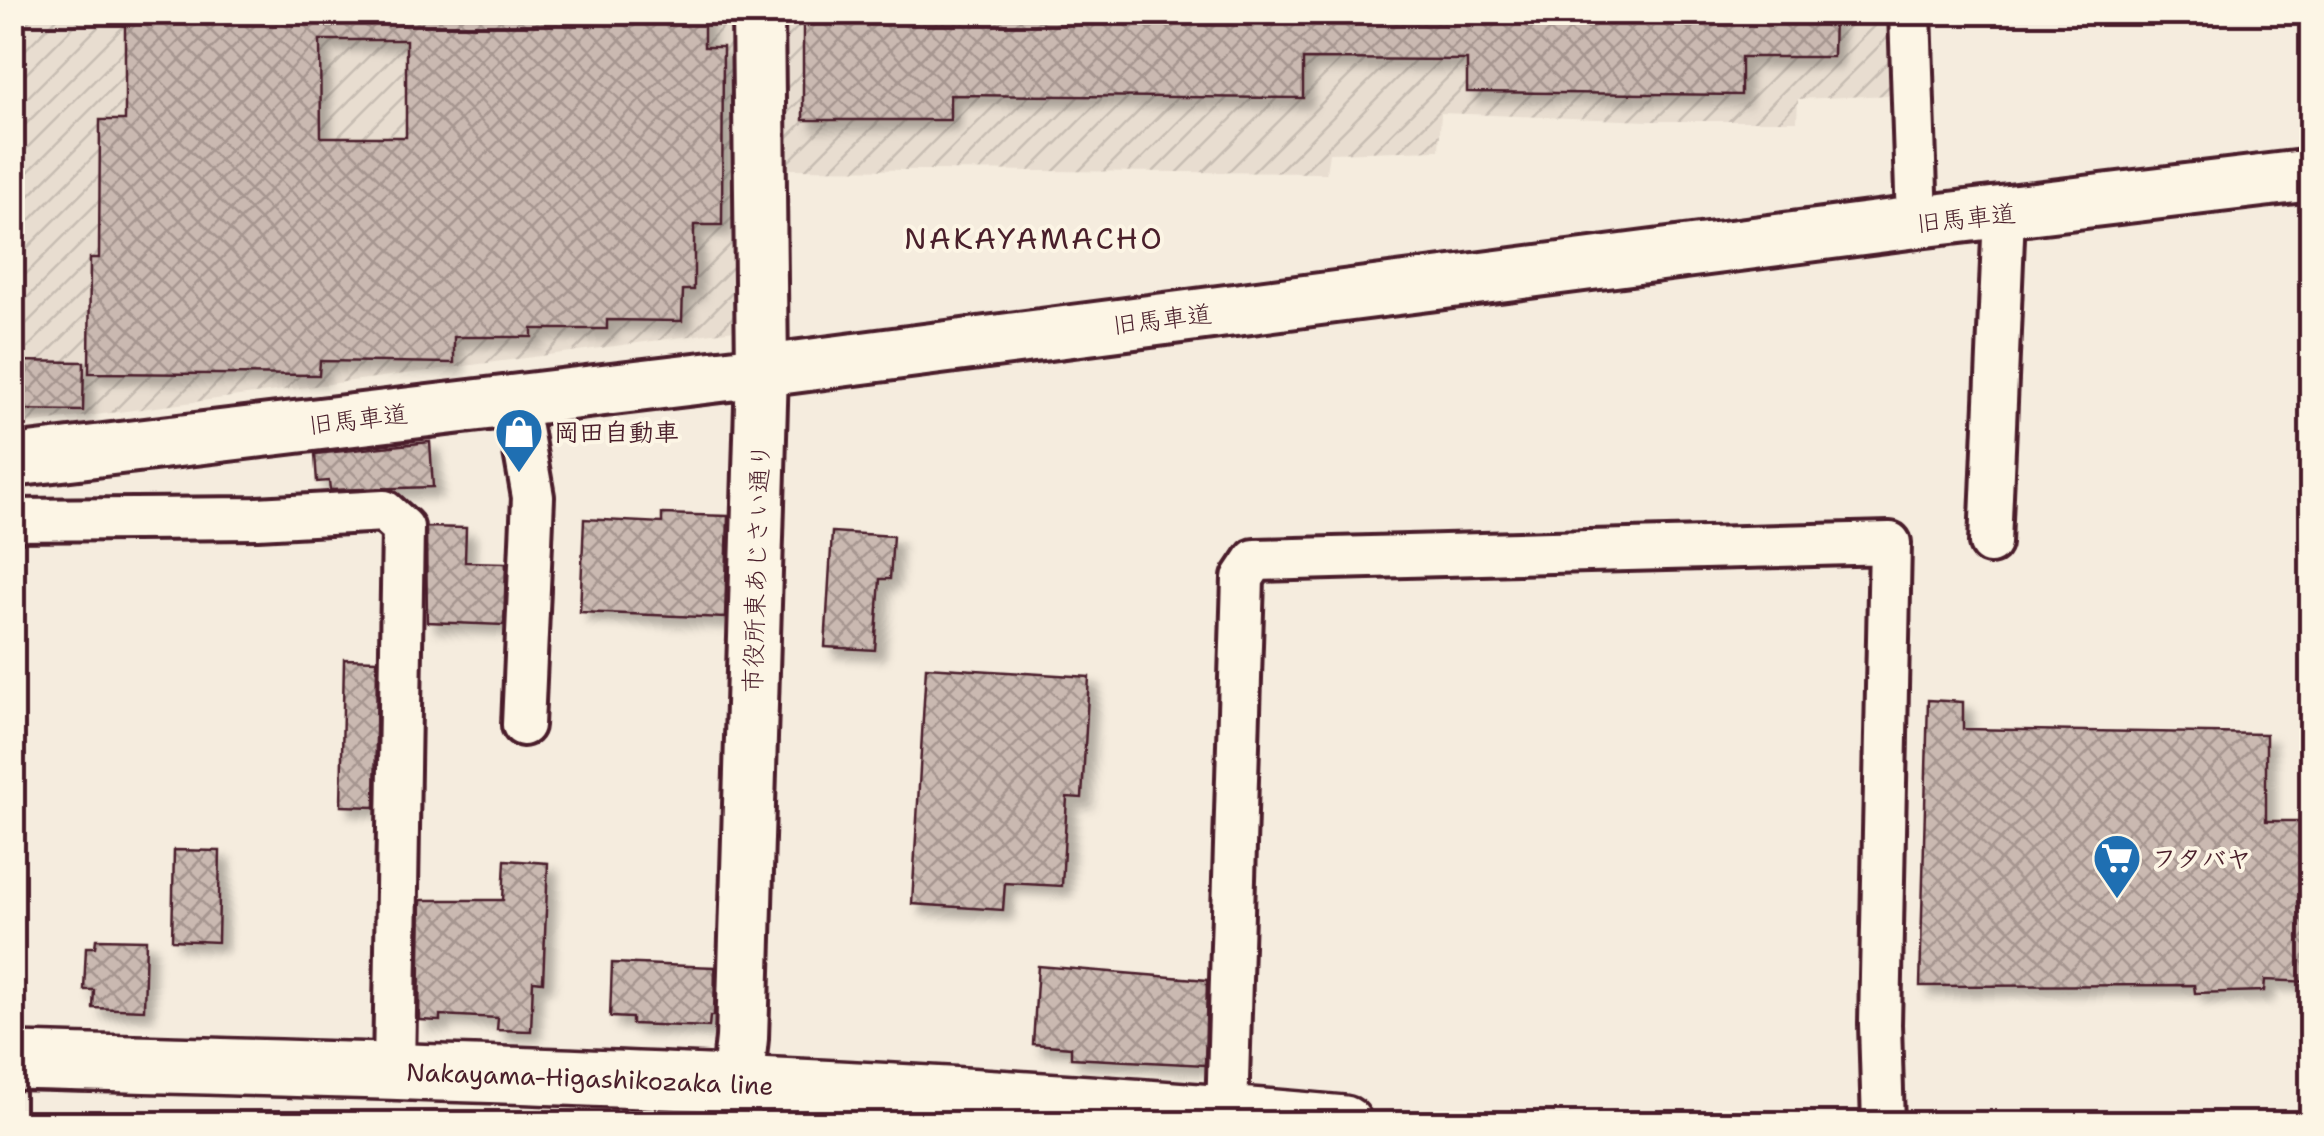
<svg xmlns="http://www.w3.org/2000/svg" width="2324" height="1136" font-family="'Shantell Sans','Klee One',sans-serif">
  <defs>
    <pattern id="industrial-furrows" width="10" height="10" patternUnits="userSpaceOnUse" patternTransform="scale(2.5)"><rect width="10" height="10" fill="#e8ddd0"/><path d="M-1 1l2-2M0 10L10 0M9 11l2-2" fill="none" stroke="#c8bdb3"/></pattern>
    <pattern id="building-cross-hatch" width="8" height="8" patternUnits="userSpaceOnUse" patternTransform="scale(2.5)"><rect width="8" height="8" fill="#cab9b1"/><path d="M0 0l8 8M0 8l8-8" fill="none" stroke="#a69690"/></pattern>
    <filter id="shadow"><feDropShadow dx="9" dy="9" stdDeviation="5" flood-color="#0004"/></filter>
  </defs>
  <rect width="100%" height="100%" fill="#f5ecde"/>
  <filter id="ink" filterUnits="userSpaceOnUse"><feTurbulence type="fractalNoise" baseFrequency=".01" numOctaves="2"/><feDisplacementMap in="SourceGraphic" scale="20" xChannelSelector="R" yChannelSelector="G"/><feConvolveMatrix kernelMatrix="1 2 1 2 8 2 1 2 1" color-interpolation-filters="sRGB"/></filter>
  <g filter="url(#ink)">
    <!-- industrial -->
    <g fill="url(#industrial-furrows)">
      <polygon points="12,13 734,13 735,330 13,426"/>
      <polygon points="784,13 1890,13 1891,95 1798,99 1797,121 1649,121 1441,113 1439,150 1329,153 1326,173 785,169"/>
    </g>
    <!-- building -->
    <g fill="url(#building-cross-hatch)" stroke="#4a1f2b" stroke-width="2.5" fill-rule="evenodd" filter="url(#shadow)">
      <path d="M125 12H704V47H723L722 225H694V290H683L682 321 607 320V329H532V337H454V363L320 361 319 375 89 373 90 258H99L100 120H125ZM320 40H406V137H321Z"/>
      <polygon points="803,12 1834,12 1833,57 1741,57 1741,95 1467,92 1467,60 1303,59 1303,98 950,95 950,120 803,120"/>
      <polygon points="12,361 84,362 83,411 12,410"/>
      <polygon points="430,442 433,487 330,490 329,481 317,482 315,454"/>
      <polygon points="662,514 728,516 725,618 580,612 584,519 662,523"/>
      <polygon points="426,527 466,528 465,562 506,563 504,625 427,622"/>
      <polygon points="832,532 893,536 890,579 880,579 875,650 825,647"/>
      <polygon points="344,659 377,660 375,807 341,806"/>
      <polygon points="926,667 1089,677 1082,798 1067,797 1062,886 1005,883 1003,910 912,904"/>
      <polygon points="1928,700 1963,702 1963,729 2266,734 2266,821 2312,821 2312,982 2265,980 2264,991 2195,993 2194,985 1920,986"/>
      <polygon points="174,850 220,851 218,942 172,940"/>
      <polygon points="505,860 548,863 543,982 533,981 531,1031 497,1030 498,1018 440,1015 440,1021 419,1020 421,900 503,900"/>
      <polygon points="96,939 146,940 144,1010 93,1008 94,990 84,990 86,947 95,947"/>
      <polygon points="612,963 715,967 714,1016 710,1016 709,1027 632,1024 632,1018 610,1017"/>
      <polygon points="1038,966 1207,980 1205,1065 1071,1058 1071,1047 1033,1044"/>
    </g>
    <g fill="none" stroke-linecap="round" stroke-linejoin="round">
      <!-- minor casing -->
      <g stroke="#4a1f2b" stroke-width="48">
        <g id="minor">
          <polyline points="1910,12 1917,222"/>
          <polyline points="516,400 533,497 523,725"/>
          <polyline points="12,520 257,518 384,511 403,528 394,1070"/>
          <polyline points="1990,543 2004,214"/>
          <polyline points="1227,1113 1243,578 1255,560 1890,543 1880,1024 1883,1124"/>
        </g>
      </g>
      <!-- tertiary casing -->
      <g stroke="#4a1f2b" stroke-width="58">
        <g id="tertiary">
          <polyline points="12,461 762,371 1917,222 2312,175"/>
          <polyline points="733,1124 742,1038 762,371 758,12"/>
        </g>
      </g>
      <!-- primary casing -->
      <g stroke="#4a1f2b" stroke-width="62">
        <g id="primary">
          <path id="s1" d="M12 1061C456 1072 901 1084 1344 1124"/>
        </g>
      </g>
      <!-- minor -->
      <use href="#minor" stroke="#fcf5e5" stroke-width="40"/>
      <!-- tertiary -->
      <use href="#tertiary" stroke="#fcf5e5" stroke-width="50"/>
      <!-- primary -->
      <use href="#primary" stroke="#fcf5e5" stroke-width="55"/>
    </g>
  </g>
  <!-- icons -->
  <defs>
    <g id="shop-pin" transform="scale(2.5)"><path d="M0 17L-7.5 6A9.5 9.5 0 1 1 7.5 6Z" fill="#1f6fb2" stroke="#fcf5e5"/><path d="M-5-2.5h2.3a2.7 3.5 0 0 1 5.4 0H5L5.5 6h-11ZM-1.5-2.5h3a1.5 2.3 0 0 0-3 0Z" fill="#fff"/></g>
    <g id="supermarket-pin" transform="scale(2.5)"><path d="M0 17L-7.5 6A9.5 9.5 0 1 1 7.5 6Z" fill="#1f6fb2" stroke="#fcf5e5"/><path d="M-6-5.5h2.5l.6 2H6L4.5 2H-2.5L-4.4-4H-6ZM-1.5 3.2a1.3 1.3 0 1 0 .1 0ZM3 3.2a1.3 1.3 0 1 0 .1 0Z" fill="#fff"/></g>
  </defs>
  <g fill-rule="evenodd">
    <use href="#shop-pin" x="519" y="432"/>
    <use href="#supermarket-pin" x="2117" y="858"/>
  </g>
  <g text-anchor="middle" stroke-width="8" stroke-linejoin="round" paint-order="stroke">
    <!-- street labels -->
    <g font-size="25" fill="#4a1f2b" stroke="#fcf5e5">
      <text transform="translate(1966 218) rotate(-6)" y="9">旧馬車道</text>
      <text transform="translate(1162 319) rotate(-7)" y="9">旧馬車道</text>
      <text transform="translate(358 419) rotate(-7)" y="9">旧馬車道</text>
      <text transform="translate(756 568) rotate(-88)" y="9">市役所東あじさい通り</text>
      <text dy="9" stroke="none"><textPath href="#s1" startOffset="578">Nakayama-Higashikozaka line</textPath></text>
    </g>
    <!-- poi labels -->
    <g font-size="25" font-weight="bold" fill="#4a1f2b" stroke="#fcf5e5" text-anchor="start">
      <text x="554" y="441">岡田自動車</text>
      <text x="2152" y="867">フタバヤ</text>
    </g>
    <!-- quarter labels -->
    <g font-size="30" letter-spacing="2.5" fill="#4a1f2b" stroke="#fcf5e5">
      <text x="1034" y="249">NAKAYAMACHO</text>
    </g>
  </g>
  <!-- margin -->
  <rect width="2324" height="1136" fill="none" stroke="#fcf5e5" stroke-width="50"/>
  <rect x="25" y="25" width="2274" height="1086" fill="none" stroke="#4a1f2b" stroke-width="4" filter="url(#ink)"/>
</svg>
